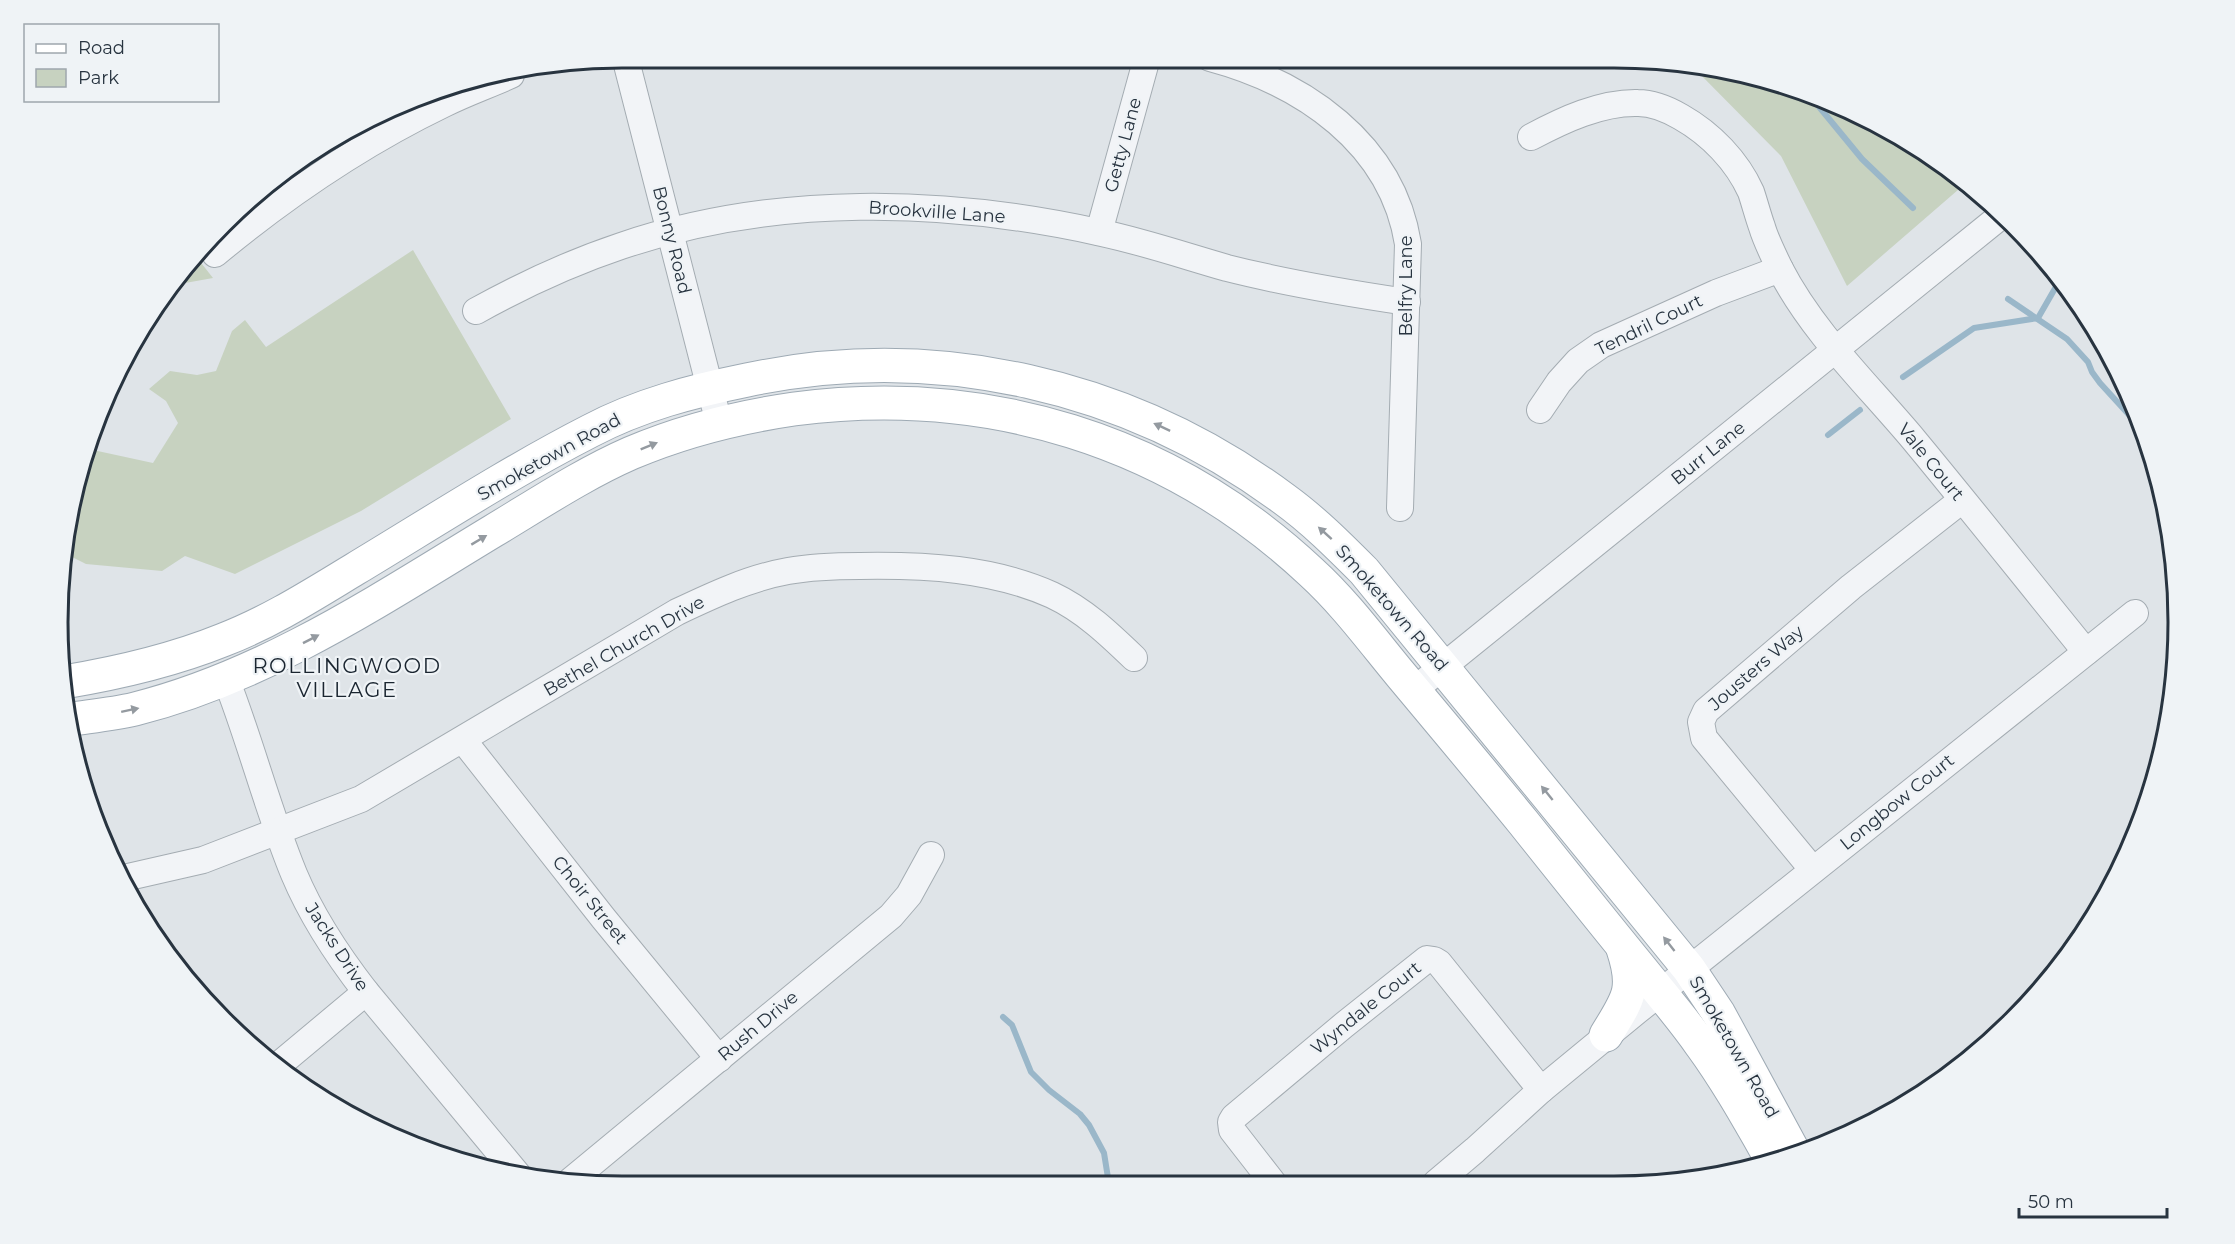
<svg xmlns="http://www.w3.org/2000/svg" width="2235" height="1244" font-family="Montserrat,sans-serif">
  <rect width="100%" height="100%" fill="#dfe4e8"/>
  <!-- green -->
  <g fill="#c7d2c0">
    <polygon points="1691,65 1760,76 1895,133 1966,183 1847,286 1781,156"/>
    <polygon points="413,250 511,419 361,511 235,574 185,556 162,571 86,564 68,555 76,476 103,416 93,450 153,463 178,423 166,401 149,389 170,371 197,375 216,371 232,331 245,320 266,347"/>
    <polygon points="198,259 213,278 174,285"/>
  </g>
  <g fill="none" stroke-linecap="round" stroke-linejoin="round">
    <!-- stream -->
    <g stroke="#9ab7c9" stroke-width="6">
      <polyline points="1811,97 1862,159 1913,208"/>
      <polyline points="2008,299 2067,339 2088,362 2092,372 2100,383 2141,428"/>
      <polyline points="1903,377 1974,328 2038,318 2061,278"/>
      <polyline points="1828,435 1860,410"/>
      <polyline points="1003,1017 1012,1025 1031,1072 1049,1090 1080,1114 1089,1125 1104,1153 1109,1184"/>
    </g>
    <!-- minor casing -->
    <g stroke="#a4acb2" stroke-width="28">
      <g id="minor">
        <polyline points="625,57 719,423"/>
        <path d="M1210 58C1303 83 1392 143 1408 244L1400 508"/>
        <path d="M1531 137C1563 120 1601 102 1638 103 1652 103 1669 110 1681 117 1711 134 1737 161 1751 192 1755 204 1758 216 1762 227 1766 241 1774 256 1780 269 1813 333 1868 385 1914 440 1972 510 2029 582 2086 652"/>
        <polyline points="1099,232 1147,58"/>
        <path d="M215 254C285 196 361 144 444 104 466 93 489 85 511 75"/>
        <path d="M476 311C523 285 570 263 621 246 774 194 945 198 1102 233 1144 242 1185 256 1227 268 1286 283 1346 293 1407 302"/>
        <polyline points="1540,410 1559,382 1578,361 1601,345 1716,293 1780,269"/>
        <path d="M226 679C251 743 268 811 294 874 312 917 338 956 366 992L518 1175"/>
        <polyline points="1414,690 2002,215"/>
        <polyline points="463,740 604,919 719,1059"/>
        <polyline points="1813,870 1704,738 1701,722 1706,711 1851,587 1962,500"/>
        <path d="M124 878 203 860 361 799 677 612C713 595 749 578 788 571 811 567 836 566 860 566 925 565 992 568 1052 595 1084 610 1109 634 1134 658"/>
        <polyline points="281,1063 366,992"/>
        <polyline points="1541,1090 1637,1011 2135,613"/>
        <polyline points="568,1183 891,916 909,895 931,855"/>
        <polyline points="1274,1184 1232,1130 1231,1122 1234,1117 1344,1025 1427,959 1434,960 1439,963 1541,1090 1475,1150 1436,1183"/>
      </g>
    </g>
    <!-- major casing -->
    <g stroke="#9eaab4" stroke-width="35">
      <g id="major">
        <path d="M64 682C118 673 171 661 223 640 270 622 312 595 355 569 433 522 510 472 590 431 639 405 693 391 747 380 935 340 1129 384 1284 499 1313 520 1338 545 1364 571L1689 969 1719 1014 1796 1156"/>
        <path d="M72 719C93 716 114 714 135 709 266 676 379 600 493 531 538 504 583 474 631 453 683 431 739 417 794 409 986 384 1169 439 1311 572 1345 603 1372 640 1401 675 1442 724 1483 773 1523 822 1562 871 1602 921 1642 970 1662 995 1683 1019 1701 1045 1728 1082 1750 1122 1773 1162"/>
        <path d="M1606 1035C1627 1000 1637 991 1623 949"/>
      </g>
    </g>
    <!-- minor -->
    <use href="#minor" stroke="#f2f4f7" stroke-width="26"/>
    <!-- major -->
    <use href="#major" stroke="#fff" stroke-width="33"/>
  </g>
  <!-- one-way arrows -->
  <defs><path id="oneway-solid" d="M-6-.8H1V-3.2L6.5 0L1 3.2V.8H-6Z" transform="scale(1.5)"/></defs>
  <g fill="#949aa0">
    <use href="#oneway-solid" transform="translate(1162 427) rotate(-155)"/>
    <use href="#oneway-solid" transform="translate(649 446) rotate(-22)"/>
    <use href="#oneway-solid" transform="translate(1325 533) rotate(-138)"/>
    <use href="#oneway-solid" transform="translate(479 540) rotate(-31)"/>
    <use href="#oneway-solid" transform="translate(311 639) rotate(-27)"/>
    <use href="#oneway-solid" transform="translate(130 710) rotate(-12)"/>
    <use href="#oneway-solid" transform="translate(1547 793) rotate(-129)"/>
    <use href="#oneway-solid" transform="translate(1669 944) rotate(-128)"/>
  </g>
  <g text-anchor="middle" stroke-width="4.5" stroke-linejoin="round" paint-order="stroke">
    <!-- street labels -->
    <g font-size="18" fill="#283440" stroke="#eff3f6">
      <text transform="translate(1123 145) rotate(-75)" y="6">Getty Lane</text>
      <text transform="translate(937 212) rotate(4)" y="6">Brookville Lane</text>
      <text transform="translate(672 240) rotate(76)" y="6">Bonny Road</text>
      <text transform="translate(1406 286) rotate(-90)" y="6">Belfry Lane</text>
      <text transform="translate(1649 325) rotate(-26)" y="6">Tendril Court</text>
      <text transform="translate(1708 453) rotate(-39)" y="6">Burr Lane</text>
      <text transform="translate(549 457) rotate(-29)" y="6">Smoketown Road</text>
      <text transform="translate(1931 462) rotate(51)" y="6">Vale Court</text>
      <text transform="translate(1392 608) rotate(49)" y="6">Smoketown Road</text>
      <text transform="translate(624 646) rotate(-30)" y="6">Bethel Church Drive</text>
      <text transform="translate(1756 668) rotate(-41)" y="6">Jousters Way</text>
      <text transform="translate(1897 802) rotate(-39)" y="6">Longbow Court</text>
      <text transform="translate(590 900) rotate(51)" y="6">Choir Street</text>
      <text transform="translate(337 947) rotate(57)" y="6">Jacks Drive</text>
      <text transform="translate(1366 1008) rotate(-39)" y="6">Wyndale Court</text>
      <text transform="translate(758 1026) rotate(-40)" y="6">Rush Drive</text>
      <text transform="translate(1734 1047) rotate(60)" y="6">Smoketown Road</text>
    </g>
    <!-- quarter labels -->
    <g font-size="21" letter-spacing="1.5" fill="#1a2530" stroke="#eff3f6">
      <text x="347" y="673">ROLLINGWOOD<tspan x="347" dy="24">VILLAGE</tspan></text>
    </g>
  </g>
  <!-- crop -->
  <path d="M0 0H2235V1244H0ZM622 68H1614A554 554 0 0 1 2168 622V622A554 554 0 0 1 1614 1176H622A554 554 0 0 1 68 622V622A554 554 0 0 1 622 68Z" fill="#eff3f6" fill-rule="evenodd"/>
  <path fill="none" stroke="#283440" stroke-width="3" d="M622 68H1614A554 554 0 0 1 2168 622V622A554 554 0 0 1 1614 1176H622A554 554 0 0 1 68 622V622A554 554 0 0 1 622 68Z"/>
  <!-- legend -->
  <rect x="24" y="24" width="195" height="78" fill="#eff3f6" stroke="#9fa7ad" stroke-width="1.5"/>
  <rect x="36" y="44" width="30" height="9" fill="#ffffff" stroke="#9fa7ad" stroke-width="1.5"/>
  <text x="78" y="54" font-size="18" fill="#283440">Road</text>
  <rect x="36" y="69" width="30" height="18" fill="#c7d2c0" stroke="#9fa7ad" stroke-width="1.5"/>
  <text x="78" y="84" font-size="18" fill="#283440">Park</text>
  <!-- scale -->
  <path d="M2019 1208v9h148v-9" fill="none" stroke="#283440" stroke-width="3"/>
  <text x="2028" y="1208" font-size="18" fill="#283440" stroke="#eff3f6" stroke-width="4.5" paint-order="stroke">50 m</text>
</svg>
